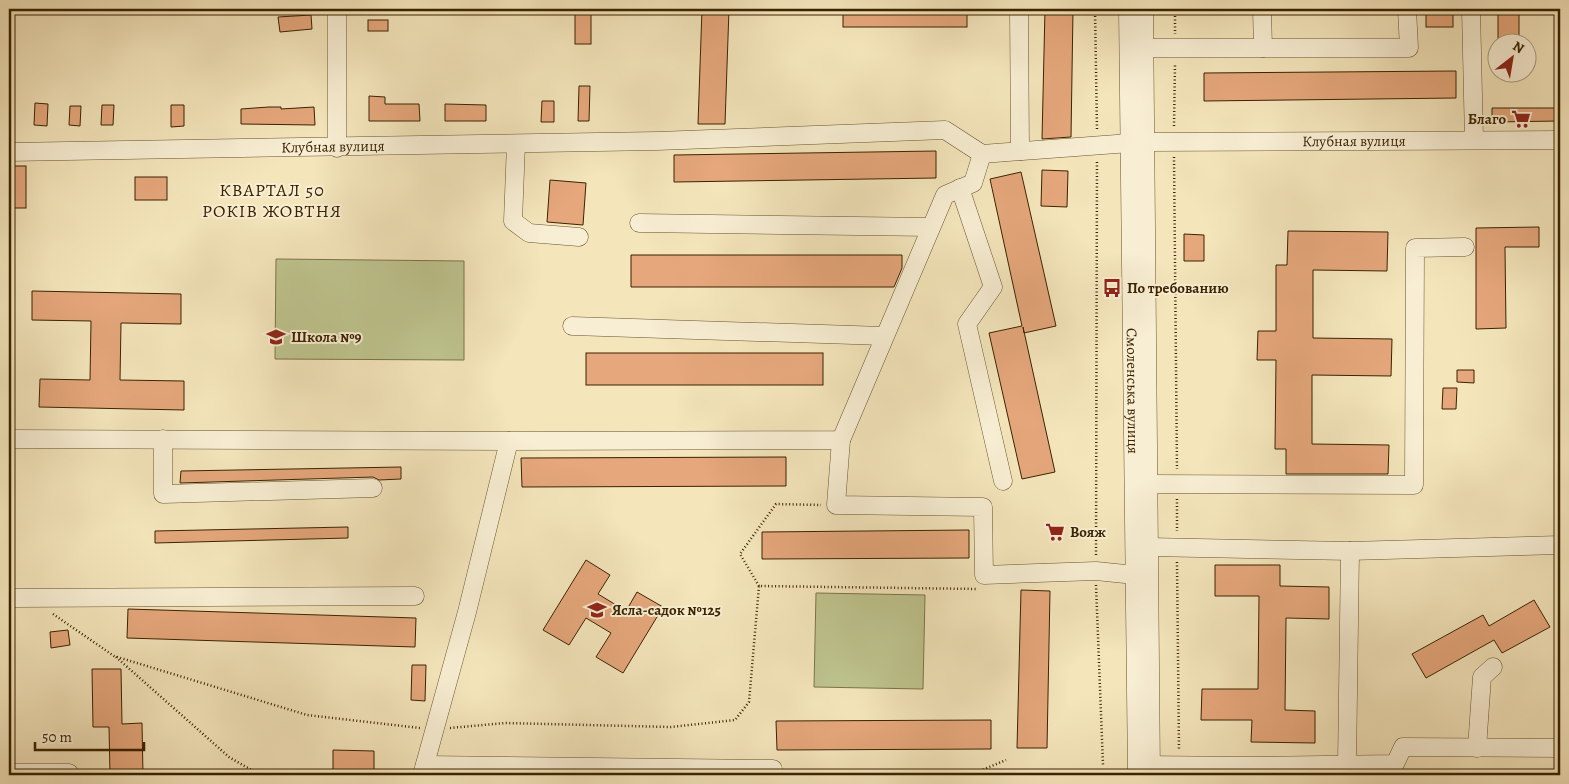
<svg xmlns="http://www.w3.org/2000/svg" width="1569" height="784" font-family="Alegreya,serif">
  <rect width="100%" height="100%" fill="#f4e5bb"/>
  <filter id="stains"><feTurbulence type="fractalNoise" baseFrequency=".004" numOctaves="4"/><feColorMatrix values="0 0 0 0 .2 0 0 0 0 .09 0 0 0 0 .02 0 0 0 .5 -.17"/></filter>
  <radialGradient id="worn" r=".72"><stop offset=".6" stop-color="#630" stop-opacity="0"/><stop offset="1" stop-color="#630" stop-opacity=".3"/></radialGradient>
  <!-- green -->
  <g fill="#bec48e" stroke="#7c7447">
    <polygon points="276,259 464,261 464,360 275,359"/>
    <polygon points="816,593 925,595 923,689 814,687"/>
  </g>
  <!-- building -->
  <g fill="#e5a77b" stroke="#3a2300">
    <rect x="575" y="9" width="16" height="35"/>
    <polygon points="702,9 729,9 725,124 698,124"/>
    <rect x="843" y="9" width="124" height="18"/>
    <polygon points="1045,9 1073,9 1071,137 1042,139"/>
    <rect x="1426" y="9" width="27" height="18"/>
    <rect x="1498" y="9" width="21" height="32"/>
    <polygon points="311,15 312,29 280,32 278,17"/>
    <rect x="368" y="20" width="20" height="11"/>
    <polygon points="1456,71 1456,98 1204,101 1204,73"/>
    <polygon points="579,86 590,86 589,121 578,121"/>
    <polygon points="369,96 385,97 385,104 419,104 420,121 369,121"/>
    <polygon points="542,101 554,101 554,122 541,122"/>
    <polygon points="35,103 48,104 47,126 34,125"/>
    <polygon points="445,104 486,105 486,121 445,121"/>
    <polygon points="102,105 114,105 113,125 101,125"/>
    <polygon points="171,105 184,105 184,126 171,127"/>
    <polygon points="70,106 81,106 80,126 69,125"/>
    <polygon points="269,107 281,107 281,109 314,107 315,125 241,124 241,109"/>
    <polygon points="1492,108 1560,108 1560,121 1492,122"/>
    <polygon points="936,151 936,178 674,182 674,155"/>
    <rect x="9" y="166" width="17" height="42"/>
    <polygon points="1042,170 1068,171 1067,207 1041,206"/>
    <polygon points="1021,172 1056,326 1024,333 1023,327 1055,472 1022,479 989,333 1022,326 990,179"/>
    <rect x="135" y="177" width="32" height="23"/>
    <polygon points="550,180 586,183 583,225 547,222"/>
    <polygon points="1539,227 1539,247 1505,247 1506,328 1476,329 1476,228"/>
    <polygon points="1288,231 1388,232 1387,271 1313,270 1313,338 1392,339 1391,376 1312,375 1312,444 1389,445 1388,474 1286,474 1286,449 1275,449 1276,360 1257,360 1258,331 1276,331 1276,265 1287,265"/>
    <polygon points="1184,234 1204,235 1204,261 1184,261"/>
    <polygon points="631,255 902,255 902,268 894,287 631,287"/>
    <polygon points="32,291 181,294 181,324 121,323 120,380 184,381 184,410 39,407 40,379 90,380 91,321 32,320"/>
    <rect x="586" y="353" width="237" height="32"/>
    <polygon points="1457,370 1474,370 1474,383 1457,382"/>
    <polygon points="1443,388 1457,388 1456,409 1442,409"/>
    <polygon points="786,457 786,486 522,487 521,458"/>
    <polygon points="401,467 401,479 379,480 373,477 180,483 181,471"/>
    <polygon points="348,527 348,538 155,543 155,531"/>
    <polygon points="969,530 969,558 762,559 762,532"/>
    <polygon points="586,560 610,575 598,594 626,611 637,592 663,607 623,673 596,657 611,633 586,618 569,645 543,630"/>
    <polygon points="1215,565 1280,565 1280,586 1329,587 1329,619 1286,618 1285,710 1315,711 1315,743 1251,742 1252,720 1201,720 1202,689 1258,689 1259,596 1215,596"/>
    <polygon points="1021,590 1050,591 1047,748 1017,748"/>
    <polygon points="1534,600 1550,627 1502,653 1494,640 1426,678 1412,654 1483,615 1489,626"/>
    <polygon points="128,609 416,618 415,647 127,638"/>
    <polygon points="68,630 70,645 51,648 50,632"/>
    <polygon points="412,665 426,665 425,701 411,700"/>
    <polygon points="92,669 121,669 122,724 142,723 143,775 110,775 109,727 93,727"/>
    <polygon points="991,720 991,749 777,750 776,721"/>
    <polygon points="333,750 374,751 374,775 333,775"/>
  </g>
  <g fill="none" stroke-linecap="round" stroke-linejoin="round">
    <!-- minor casing -->
    <g stroke="#68542f" stroke-width="19">
      <g id="minor">
        <polyline points="1019,9 1020,151"/>
        <path id="s1" d="M1128 9 1137 775"/>
        <polyline points="1144,9 1151,775"/>
        <polyline points="1262,9 1263,48"/>
        <polyline points="1471,9 1474,140"/>
        <polyline points="1134,48 1409,48 1407,9"/>
        <path id="s2" d="M1146 142 1560 140"/>
        <polyline points="516,144 513,221 529,233 579,237"/>
        <polyline points="337,148 337,9"/>
        <path id="s3" d="M9 152 657 141 945 130 982 154 1130 143"/>
        <polyline points="960,188 993,287 967,324 1003,481"/>
        <polyline points="639,223 931,227"/>
        <polyline points="572,326 884,336"/>
        <polyline points="9,439 509,441"/>
        <polyline points="163,439 163,494 373,488"/>
        <polyline points="841,440 836,505 983,507 984,575 1096,571 1135,575"/>
        <polyline points="1149,484 1414,485 1415,248 1465,247"/>
        <polyline points="1149,547 1350,551 1560,545"/>
        <polyline points="14,598 415,596"/>
        <polyline points="1477,748 1482,677 1493,667"/>
        <polyline points="425,765 773,769"/>
        <polyline points="1140,765 1248,766 1395,764 1403,747 1560,748"/>
        <polyline points="1347,765 1350,551"/>
        <polyline points="9,773 69,773"/>
        <polyline points="422,775 467,612 509,441 841,440 945,195 973,183 982,154"/>
      </g>
    </g>
    <!-- path -->
    <g stroke="#3a2300" stroke-width="2.5" stroke-dasharray="1 2.5" stroke-linecap="butt">
      <polyline points="1095,9 1097,130"/>
      <polyline points="1175,9 1175,34"/>
      <polyline points="1174,126 1175,64"/>
      <polyline points="1174,157 1177,469"/>
      <polyline points="1177,499 1177,531"/>
      <polyline points="1096,555 1097,160"/>
      <polyline points="1177,562 1179,751"/>
      <polyline points="1096,585 1103,765"/>
      <polyline points="759,586 740,554 776,504 821,505"/>
      <polyline points="53,614 114,656 307,715 420,728"/>
      <polyline points="116,657 229,757 260,775"/>
      <polyline points="450,728 505,723 671,727 735,720 749,702 759,586 978,589"/>
      <polyline points="970,775 1006,760"/>
    </g>
    <!-- minor -->
    <use href="#minor" stroke="#f8eed3" stroke-width="18"/>
  </g>
  <!-- icons -->
  <defs>
    <g id="supermarket-bare" transform="scale(1.5)"><path d="M-6-5.5h2.5l.6 2H6L4.5 2H-2.5L-4.4-4H-6ZM-1.5 3.2a1.3 1.3 0 1 0 .1 0ZM3 3.2a1.3 1.3 0 1 0 .1 0Z" fill="#8f2418" stroke="#f8eed3" stroke-width="2.5" paint-order="stroke"/></g>
    <g id="bus-bare" transform="scale(1.5)"><path d="M-5-6H5V4H4V6H2V4H-2V6H-4V4H-5ZM-3.5-4V0h7V-4ZM-3.5 1.2v1.5H-2V1.2ZM2 1.2v1.5H3.5V1.2Z" fill="#8f2418" stroke="#f8eed3" stroke-width="2.5" paint-order="stroke"/></g>
    <g id="school-bare" transform="scale(1.5)"><path d="M0-5L7-2L0 1L-7-2ZM-4 1L0 2.5L4 1V4Q0 6-4 4Z" fill="#8f2418" stroke="#f8eed3" stroke-width="2.5" paint-order="stroke"/></g>
  </defs>
  <g fill-rule="evenodd">
    <use href="#supermarket-bare" x="1521" y="119"/>
    <use href="#bus-bare" x="1112" y="288"/>
    <use href="#school-bare" x="276" y="337"/>
    <use href="#supermarket-bare" x="1055" y="532"/>
    <use href="#school-bare" x="597" y="610"/>
  </g>
  <g text-anchor="middle" stroke-width="4" stroke-linejoin="round" paint-order="stroke">
    <!-- poi labels -->
    <g font-size="15" font-weight="bold" fill="#3a2300" stroke="#f8eed3" text-anchor="start">
      <text x="1506" y="124" text-anchor="end">Благо</text>
      <text x="1127" y="293">По требованию</text>
      <text x="291" y="342">Школа №9</text>
      <text x="1070" y="537">Вояж</text>
      <text x="612" y="615">Ясла-садок №125</text>
    </g>
    <!-- street labels -->
    <g font-size="15" fill="#3a2300" stroke="#f8eed3">
      <text dy="5" stroke="none"><textPath href="#s2" startOffset="208">Клубная вулиця</textPath></text>
      <text dy="5" stroke="none"><textPath href="#s3" startOffset="324">Клубная вулиця</textPath></text>
      <text dy="5" stroke="none"><textPath href="#s1" startOffset="382">Смоленська вулиця</textPath></text>
    </g>
    <!-- quarter labels -->
    <g font-size="18" letter-spacing="1" fill="#3a2300" stroke="#f8eed3">
      <text x="272" y="196">КВАРТАЛ 50<tspan x="272" dy="21">РОКІВ ЖОВТНЯ</tspan></text>
    </g>
  </g>
  <!-- margin -->
  <rect width="1569" height="784" fill="none" stroke="#f4e5bb" stroke-width="30"/>
  <rect x="10" y="10" width="1549" height="764" fill="none" stroke="#3a2300" stroke-width="2.5"/>
  <rect x="15" y="15" width="1539" height="754" fill="none" stroke="#3a2300"/>
  <!-- north arrow -->
  <g transform="translate(1512 58) rotate(31)"><circle r="24" fill="#f8eed3" stroke="#ac9d7f"/>
  <path d="M0-4L9 19L0 12L-9 19Z" fill="#8f2418"/>
  <text y="-8" font-size="14" font-weight="bold" text-anchor="middle" fill="#3a2300">N</text>
  </g>
  <!-- scale -->
  <path d="M35 742v8h109v-8" fill="none" stroke="#3a2300" stroke-width="2.5"/>
  <text x="42" y="742" font-size="15" fill="#3a2300" stroke="#f8eed3" stroke-width="4" paint-order="stroke">50 m</text>
  <rect width="100%" height="100%" filter="url(#stains)"/>
  <rect width="100%" height="100%" fill="url(#worn)"/>
</svg>
